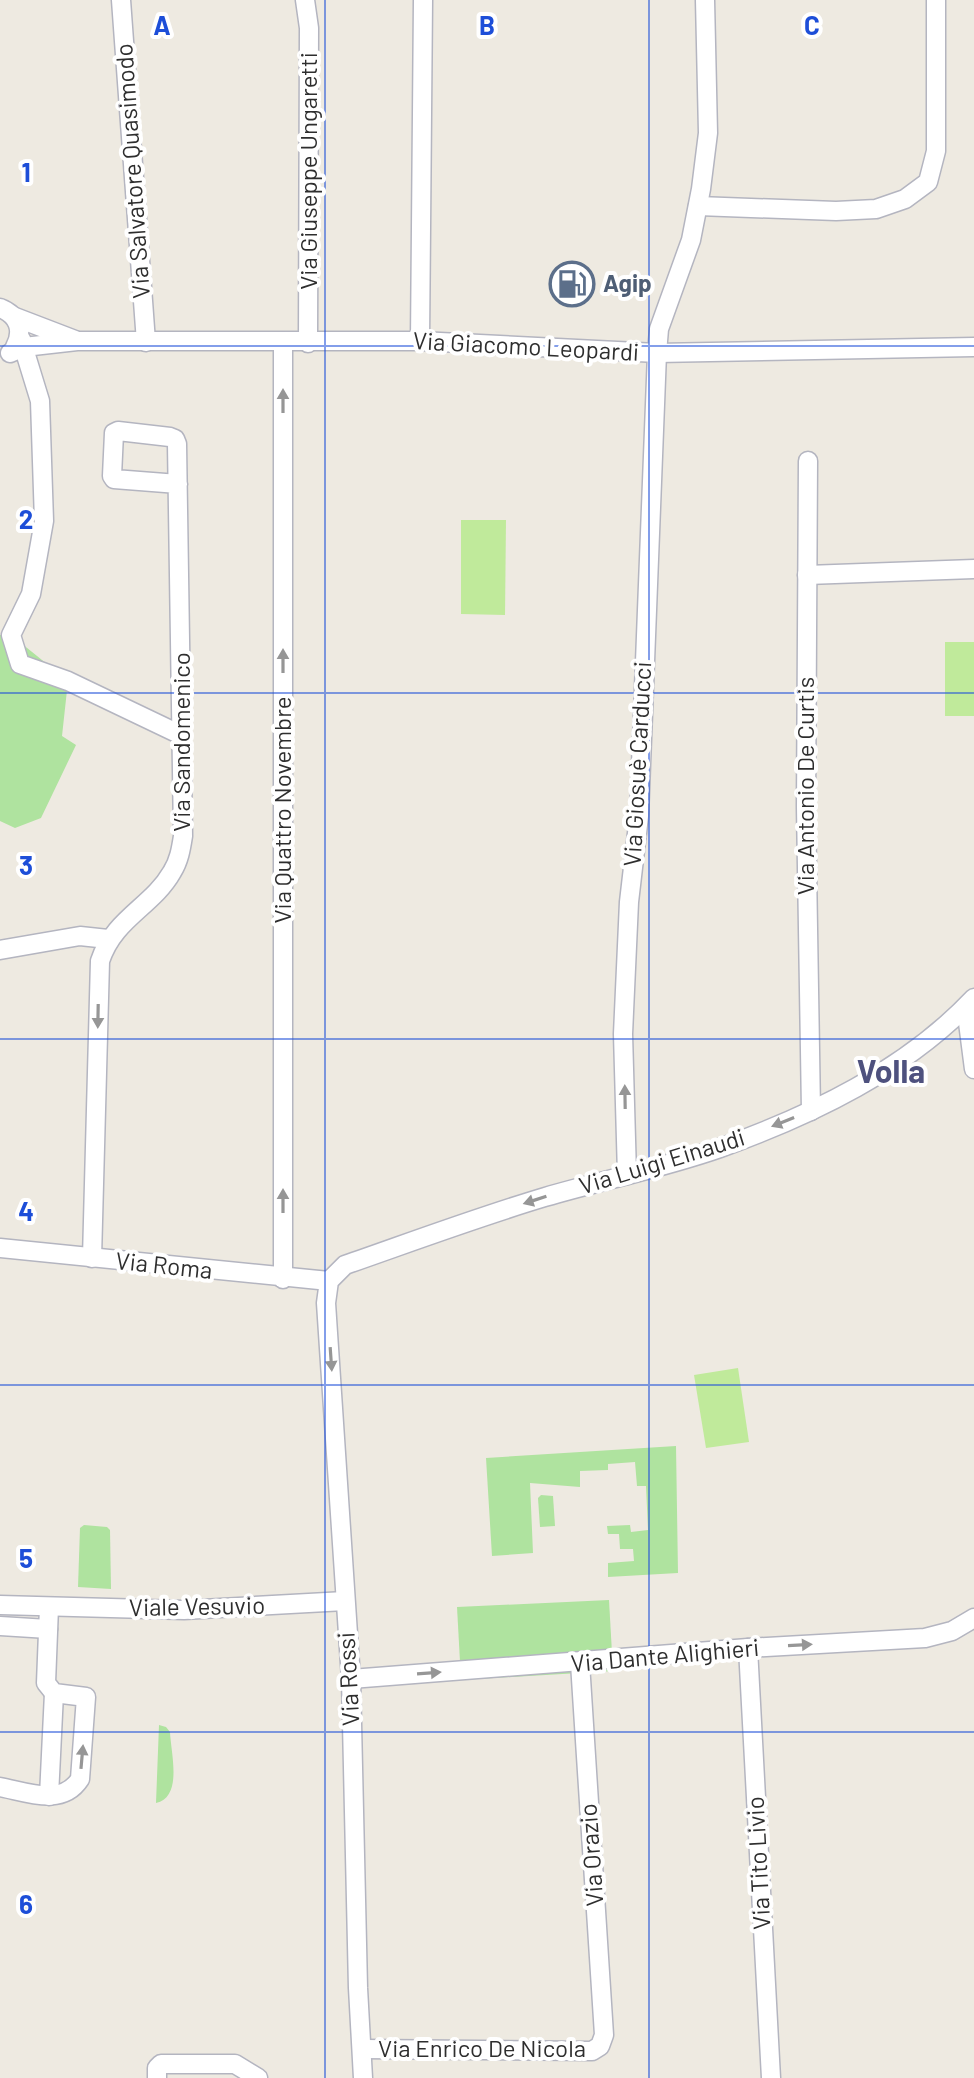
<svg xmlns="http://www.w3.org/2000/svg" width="974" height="2078" font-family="Barlow,sans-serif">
  <rect width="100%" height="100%" fill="#eeeae1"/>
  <!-- green -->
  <g fill="#afe39f">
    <polygon points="0,635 11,635 68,681 62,736 76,745 41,818 15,828 0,821"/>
    <polygon points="676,1446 678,1573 608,1577 608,1563 634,1561 633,1549 620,1549 619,1534 608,1534 607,1526 630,1525 631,1532 648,1530 646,1486 637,1486 635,1462 608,1464 608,1470 580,1471 580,1487 530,1483 533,1553 492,1556 486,1458"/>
    <polygon points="541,1495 553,1496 555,1526 540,1527 538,1498"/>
    <polygon points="84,1525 107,1527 110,1530 111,1589 78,1587 80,1528"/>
    <polygon points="609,1600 613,1671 461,1680 457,1607"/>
    <path d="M159 1725 166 1727 170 1732C171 1754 183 1797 156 1803Z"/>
  </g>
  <!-- pitch -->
  <g fill="#c0ea9b">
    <polygon points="461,520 506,520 505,615 461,614"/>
    <rect x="945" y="642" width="29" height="74"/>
    <polygon points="738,1368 749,1442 706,1448 694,1375"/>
  </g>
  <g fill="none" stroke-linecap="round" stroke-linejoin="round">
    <!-- minor casing -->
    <g stroke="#b4b5c0" stroke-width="21">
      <g id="minor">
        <polyline points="121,0 146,342"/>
        <polyline points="305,0 309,28 308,343"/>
        <polyline points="698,206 836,211 876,209 905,199 928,182 936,151 936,0"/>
        <path d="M0 308C18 315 24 330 15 347"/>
        <polyline points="15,317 75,340"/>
        <polyline points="21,339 40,401 44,521 31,594 11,635 20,664 68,681 181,735"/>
        <polyline points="420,341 423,0"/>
        <polyline points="10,353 24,347 77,341 420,341 657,353 974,347"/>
        <polyline points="808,461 806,807 811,1111"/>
        <polyline points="807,575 974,569"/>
        <polyline points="0,950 80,936 108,939"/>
        <polyline points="966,1007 974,1069"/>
        <polyline points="627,1175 623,1034 629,902 639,816 657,353 659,329 691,240 701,189 708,133 705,0"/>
        <polyline points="0,1248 329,1281"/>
        <path d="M92 1258 100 961C114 918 152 907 172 872 179 861 181 849 183 836L177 444 175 439 170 437 118 431 114 433 112 476 114 479 178 484"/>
        <polyline points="283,1279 283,342"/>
        <polyline points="0,1605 184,1610 345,1601"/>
        <polyline points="0,1626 48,1629"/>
        <polyline points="748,1648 771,2078"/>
        <polyline points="351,1679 748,1648 925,1638 952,1631 974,1618"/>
        <path d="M0 1787C27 1792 62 1807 80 1779L86 1697 54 1693 46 1683 49 1607"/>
        <polyline points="49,1796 54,1693"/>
        <polyline points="362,2049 592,2051 600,2046 604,2035 580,1663"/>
        <polyline points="157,2078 157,2068 161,2064 235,2064 258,2078"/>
        <path d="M363 2078 358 1988 351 1679 326 1303 329 1281 345 1265C411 1242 478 1217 545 1197 603 1180 663 1168 720 1148 812 1115 906 1070 974 998"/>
      </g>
    </g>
    <!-- minor -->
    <use href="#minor" stroke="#fff" stroke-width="18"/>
  </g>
  <!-- one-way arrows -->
  <defs><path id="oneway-solid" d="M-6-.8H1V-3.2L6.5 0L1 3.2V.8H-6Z" transform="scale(2)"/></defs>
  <g fill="#969696">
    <use href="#oneway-solid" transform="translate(283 401) rotate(-90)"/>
    <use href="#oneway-solid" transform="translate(283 661) rotate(-90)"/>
    <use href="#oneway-solid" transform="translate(98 1016) rotate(91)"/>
    <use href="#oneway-solid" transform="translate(625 1097) rotate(-91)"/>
    <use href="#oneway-solid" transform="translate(783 1122) rotate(158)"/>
    <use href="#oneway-solid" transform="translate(535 1200) rotate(162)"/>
    <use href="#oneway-solid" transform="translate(283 1201) rotate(-90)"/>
    <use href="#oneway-solid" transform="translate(331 1359) rotate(86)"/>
    <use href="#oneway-solid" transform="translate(800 1645) rotate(-3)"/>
    <use href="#oneway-solid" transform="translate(429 1673) rotate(-4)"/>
    <use href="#oneway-solid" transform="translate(82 1757) rotate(-85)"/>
  </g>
  <!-- grid -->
  <path fill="none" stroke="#1d4ed8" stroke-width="2" stroke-opacity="0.55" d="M325 0V2078M649 0V2078M0 346H974M0 693H974M0 1039H974M0 1385H974M0 1732H974"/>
  <!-- icons -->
  <defs>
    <g id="fuel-ring" transform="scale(2.3)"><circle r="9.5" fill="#fff" stroke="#5c6f8a" stroke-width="1.5"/><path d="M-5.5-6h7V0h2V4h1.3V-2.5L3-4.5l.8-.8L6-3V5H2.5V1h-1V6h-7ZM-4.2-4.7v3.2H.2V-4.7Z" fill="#5c6f8a"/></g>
  </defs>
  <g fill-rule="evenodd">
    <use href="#fuel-ring" x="572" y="284"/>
  </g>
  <g text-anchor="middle" stroke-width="8" stroke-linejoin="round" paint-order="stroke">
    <!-- street labels -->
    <g font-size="24" fill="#2e2e2e" stroke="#fff">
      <text transform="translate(133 171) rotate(-94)" y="8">Via Salvatore Quasimodo</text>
      <text transform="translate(309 171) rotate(-90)" y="8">Via Giuseppe Ungaretti</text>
      <text transform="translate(526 347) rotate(3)" y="8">Via Giacomo Leopardi</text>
      <text transform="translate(182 742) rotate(-90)" y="8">Via Sandomenico</text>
      <text transform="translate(638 764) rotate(-87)" y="8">Via Giosuè Carducci</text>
      <text transform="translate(806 786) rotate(-90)" y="8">Via Antonio De Curtis</text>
      <text transform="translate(283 810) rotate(-90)" y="8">Via Quattro Novembre</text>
      <text transform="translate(662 1162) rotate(-17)" y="8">Via Luigi Einaudi</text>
      <text transform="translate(164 1266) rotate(6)" y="8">Via Roma</text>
      <text transform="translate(197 1607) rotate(-1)" y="8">Viale Vesuvio</text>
      <text transform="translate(665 1656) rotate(-5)" y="8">Via Dante Alighieri</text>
      <text transform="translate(349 1679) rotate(-93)" y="8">Via Rossi</text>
      <text transform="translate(592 1855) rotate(-94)" y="8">Via Orazio</text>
      <text transform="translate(759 1863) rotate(-93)" y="8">Via Tito Livio</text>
      <text x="482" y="2057">Via Enrico De Nicola</text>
    </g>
    <!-- service labels -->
    <g font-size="24" font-weight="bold" fill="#4e5e75" stroke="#fff" text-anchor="start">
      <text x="603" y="292">Agip</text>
    </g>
    <!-- district labels -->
    <g font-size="32" font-weight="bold" fill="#4e517e" stroke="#fff">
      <text x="891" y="1083">Volla</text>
    </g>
  </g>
  <g font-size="26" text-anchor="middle" font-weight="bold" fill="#1d4ed8" stroke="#fff" stroke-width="8" stroke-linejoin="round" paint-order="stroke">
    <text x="162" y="35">A</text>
    <text x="487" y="35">B</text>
    <text x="812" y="35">C</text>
    <text x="26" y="182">1</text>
    <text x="26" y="529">2</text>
    <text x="26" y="875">3</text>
    <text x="26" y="1221">4</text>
    <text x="26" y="1568">5</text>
    <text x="26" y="1914">6</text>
  </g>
</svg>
